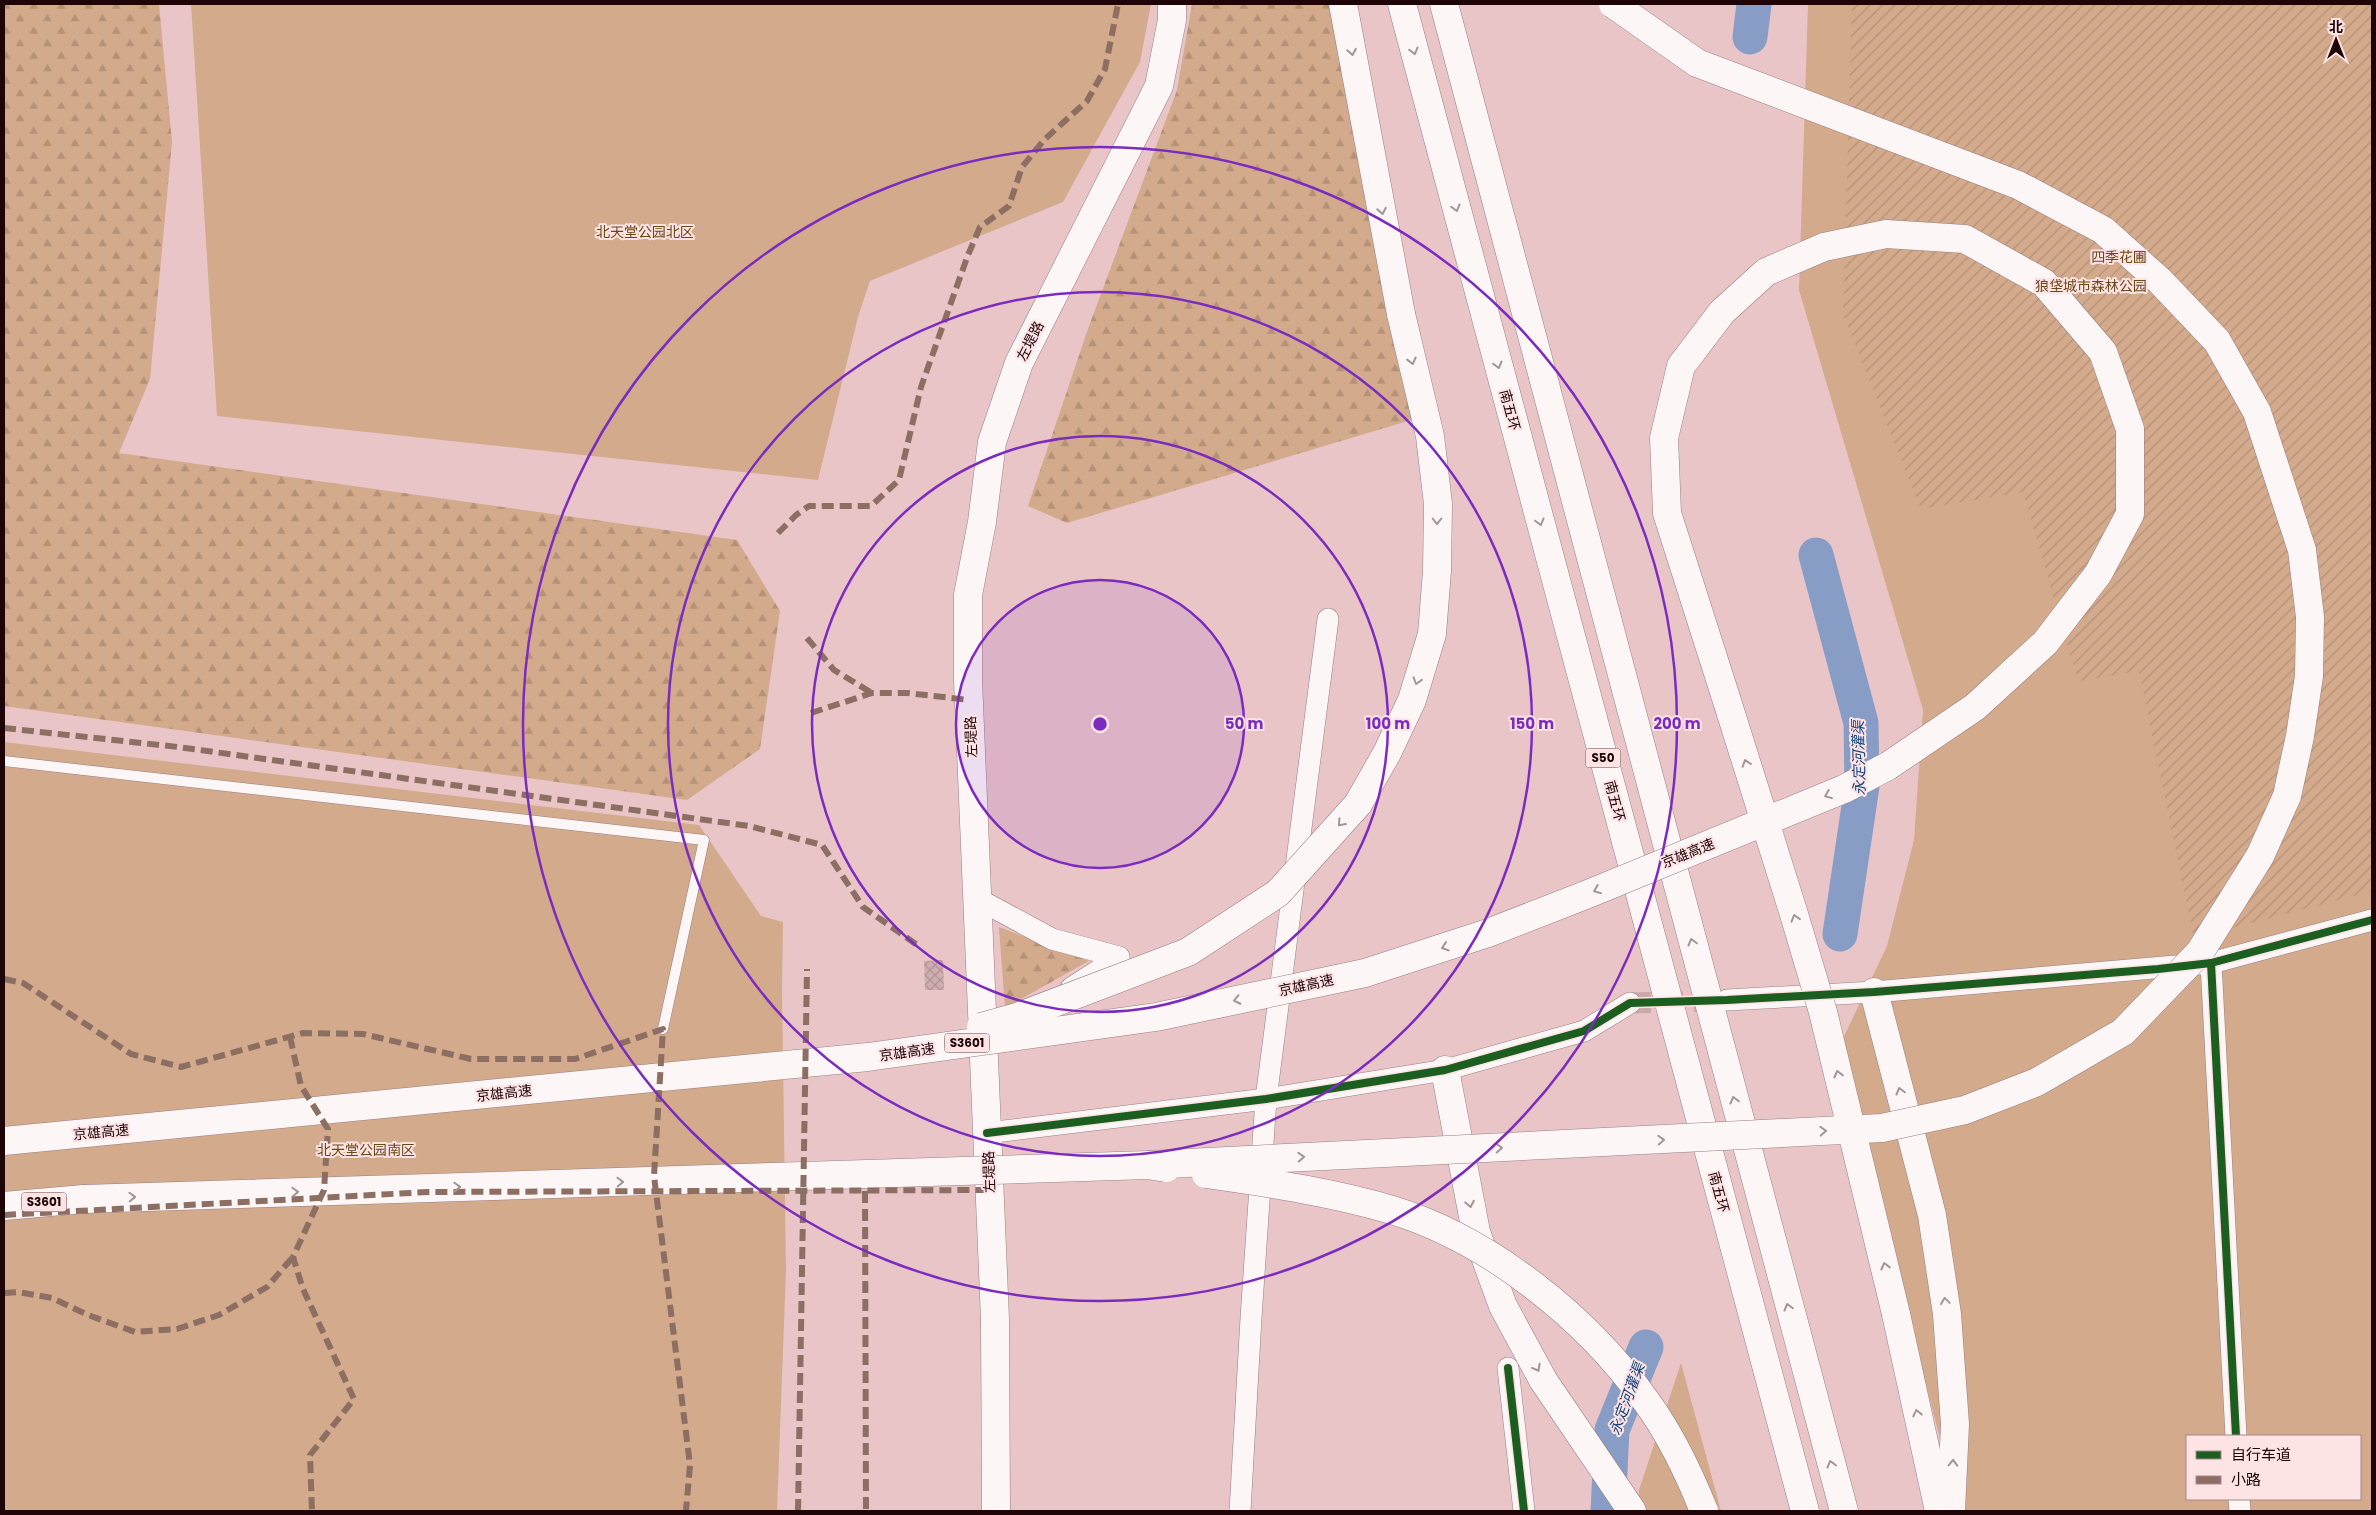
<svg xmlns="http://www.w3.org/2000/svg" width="2376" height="1515" font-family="Poppins,'Noto Sans SC',sans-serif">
  <defs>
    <pattern id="forest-firs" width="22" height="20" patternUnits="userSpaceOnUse" patternTransform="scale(1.25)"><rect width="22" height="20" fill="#d3aa8c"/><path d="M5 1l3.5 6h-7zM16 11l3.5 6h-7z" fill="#b59177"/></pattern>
    <pattern id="garden-furrows" width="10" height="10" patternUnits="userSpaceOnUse" patternTransform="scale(1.25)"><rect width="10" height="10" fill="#d3aa8c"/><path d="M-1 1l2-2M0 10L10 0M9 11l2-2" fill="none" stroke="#b59177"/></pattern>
    <pattern id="building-cross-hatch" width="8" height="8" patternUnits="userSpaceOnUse" patternTransform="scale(1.25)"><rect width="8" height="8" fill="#cfaeb1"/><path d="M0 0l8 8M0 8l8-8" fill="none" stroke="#b19497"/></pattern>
  </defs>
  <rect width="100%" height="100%" fill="#eac5c8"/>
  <!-- forest -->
  <g fill="url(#forest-firs)">
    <polygon points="4,4 159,4 172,142 150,379 119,453 737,540 780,611 760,749 687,800 4,706"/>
    <polygon points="1192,4 1341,4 1438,412 1067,523 1028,506 1089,326 1177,90"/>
    <polygon points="999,927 1089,961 1005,1008"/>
  </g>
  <!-- park -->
  <g fill="#d3aa8c" fill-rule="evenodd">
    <polygon points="191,4 1151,4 1140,62 1063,202 870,281 858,317 818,480 217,416"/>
    <path d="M1808 4H2372V1511H1959L1838 1049 1887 946 1914 840 1923 710 1799 290ZM2187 1436H2360V1499H2187Z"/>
    <polygon points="4,742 699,825 761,916 783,922 782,989 786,1270 777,1511 4,1511"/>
    <polygon points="1681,1363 1721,1511 1638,1511 1639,1490"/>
  </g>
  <!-- garden -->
  <polygon fill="url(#garden-furrows)" points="1852,4 2372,4 2372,891 2194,938 2139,671 2078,681 2023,492 1921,509 1843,314"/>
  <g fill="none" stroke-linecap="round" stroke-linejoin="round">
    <!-- river -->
    <g stroke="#879dc5" stroke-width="35">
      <polyline points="1750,37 1754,4"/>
      <polyline points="1816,555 1861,723 1862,786 1840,934"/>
      <polyline points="1608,1511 1612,1430 1646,1347"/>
    </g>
  </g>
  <!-- building -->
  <polygon fill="url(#building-cross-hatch)" points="943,960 944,990 925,990 924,961"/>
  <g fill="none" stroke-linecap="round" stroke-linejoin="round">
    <!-- street-tunnel -->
    <polyline stroke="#cba8ab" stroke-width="21" stroke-dasharray="21 11" stroke-linecap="butt" points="1630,1003 1722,1001"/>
    <!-- lane casing -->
    <g stroke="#9b7d80" stroke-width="11">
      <polyline id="lane" points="4,761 704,840 663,1029"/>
    </g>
    <!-- street casing -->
    <g stroke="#9b7d80" stroke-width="22">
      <g id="street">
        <polyline points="978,899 1052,939 1119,957"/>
        <polyline points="2211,963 2236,1436"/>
        <polyline points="1071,988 1119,957"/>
        <polyline points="1727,1000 1874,992 2211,963 2372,920"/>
        <polyline points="987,1133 1266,1099 1445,1070 1584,1031 1630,1003"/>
        <polyline points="1508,1368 1524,1511"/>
        <polyline points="2239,1499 2240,1511"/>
        <polyline points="1240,1511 1251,1318 1266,1099 1328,619"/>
      </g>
    </g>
    <!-- secondary casing -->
    <g stroke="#9b7d80" stroke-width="29">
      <polyline id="secondary" points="996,1511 995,1319 968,680 968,595 982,522 992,442 1019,363 1159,86 1172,20 1172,4"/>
    </g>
    <!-- highway casing -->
    <g stroke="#9b7d80" stroke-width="29">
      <g id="highway">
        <polyline points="1343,4 1401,314"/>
        <polyline points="1402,4 1805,1511"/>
        <polyline points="1444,4 1844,1511"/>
        <polyline points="1874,992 1932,1215 1947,1314 1955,1424 1951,1511"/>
        <polyline points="1445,1070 1476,1232 1503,1306 1543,1380 1632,1511"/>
        <polyline points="4,1206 84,1199"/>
        <polyline points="1896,1314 1939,1511"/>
      </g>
    </g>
    <!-- lane -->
    <use href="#lane" stroke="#fcf6f7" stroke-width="10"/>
    <!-- street -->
    <use href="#street" stroke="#fcf6f7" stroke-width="21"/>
    <!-- secondary -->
    <use href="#secondary" stroke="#fcf6f7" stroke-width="28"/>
    <!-- highway -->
    <use href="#highway" stroke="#fcf6f7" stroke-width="28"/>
    <!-- highway-bridge casing -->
    <g stroke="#9b7d80" stroke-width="29" stroke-linecap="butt">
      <g id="highway-bridge">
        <polyline points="981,1027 1017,1017 1188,952 1278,893 1358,804 1387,753 1412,700 1432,634 1437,571 1438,504 1430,436 1401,314"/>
        <polyline points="4,1141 868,1057 1156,1017 1365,973 1488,933 1588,894 1844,789 1888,766 1975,707 2045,643 2098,574 2130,514 2130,429 2103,352 2044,283 1965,239 1886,234 1824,247 1766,272 1722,312 1681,366 1664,438 1667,513 1727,701 1793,911 1823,1012 1896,1314"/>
        <polyline points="1148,1165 1882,1128 1965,1110 2037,1082 2123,1032 2200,952 2260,856 2287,796 2300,736 2309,676 2310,617 2302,550 2257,412 2217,341 2160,281 2103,230 2018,185 1697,63 1613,4"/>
        <path d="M1206 1174C1269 1183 1331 1192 1392 1210 1490 1240 1587 1318 1646 1401 1670 1434 1689 1473 1704 1511"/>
        <polyline points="84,1199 1148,1165 1166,1168"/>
      </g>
    </g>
    <!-- highway-bridge -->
    <use href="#highway-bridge" stroke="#fcf6f7" stroke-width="28"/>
    <!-- quiet -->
    <g stroke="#8d6e63" stroke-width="6" stroke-dasharray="12 6" stroke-linecap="butt">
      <polyline points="778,533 796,515 809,506 871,506 899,480 921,387 968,255 980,227 1009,206 1022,167 1045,139 1087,101 1105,69 1118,4"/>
      <polyline points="807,638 834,670 872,693"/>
      <polyline points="811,713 872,693 907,693 969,700"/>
      <polyline points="4,728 178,747 749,826 822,845 863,907 920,947"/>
      <polyline points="4,979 23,983 131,1054 181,1067 303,1033 363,1034 471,1059 575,1059 663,1029 654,1176 690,1465 686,1511"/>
      <polyline points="290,1037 301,1086 328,1129 324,1190 293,1257 303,1289 354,1399 310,1455 312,1511"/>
      <polyline points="865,1191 866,1511"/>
      <polyline points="4,1215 428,1192 990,1190"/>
      <polyline points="4,1293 18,1292 52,1298 88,1315 135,1332 177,1329 219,1315 267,1287 293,1257"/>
      <polyline points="798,1511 807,969"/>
    </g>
    <!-- cycleway casing -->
    <g stroke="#fee3e5" stroke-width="11">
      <g id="cycleway">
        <polyline points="2211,963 2236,1436"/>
        <polyline points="987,1133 1266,1099 1445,1070 1584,1031 1630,1003 1727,1000 1874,992 2158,969 2211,963 2372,920"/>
        <polyline points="1508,1368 1524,1511"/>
      </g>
    </g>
    <!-- cycleway -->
    <use href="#cycleway" stroke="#1b5e20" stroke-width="8"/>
  </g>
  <!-- one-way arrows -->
  <defs><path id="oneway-chevron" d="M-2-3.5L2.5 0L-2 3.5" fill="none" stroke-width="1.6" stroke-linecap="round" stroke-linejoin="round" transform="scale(1.25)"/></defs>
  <g stroke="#a39597">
    <use href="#oneway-chevron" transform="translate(1414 51) rotate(75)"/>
    <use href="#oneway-chevron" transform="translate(1352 52) rotate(80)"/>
    <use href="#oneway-chevron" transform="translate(1456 208) rotate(75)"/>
    <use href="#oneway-chevron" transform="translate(1382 211) rotate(80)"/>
    <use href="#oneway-chevron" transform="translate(1412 361) rotate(76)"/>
    <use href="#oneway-chevron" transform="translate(1498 365) rotate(75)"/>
    <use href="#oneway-chevron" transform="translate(1437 521) rotate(90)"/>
    <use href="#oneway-chevron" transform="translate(1540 522) rotate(75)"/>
    <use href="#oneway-chevron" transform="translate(1417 681) rotate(107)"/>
    <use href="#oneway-chevron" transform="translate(1746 763) rotate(-108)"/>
    <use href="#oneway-chevron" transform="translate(1828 795) rotate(158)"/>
    <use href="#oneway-chevron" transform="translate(1341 823) rotate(132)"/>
    <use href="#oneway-chevron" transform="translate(1597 890) rotate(158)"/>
    <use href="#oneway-chevron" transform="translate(1795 918) rotate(-107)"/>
    <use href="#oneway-chevron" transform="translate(1692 942) rotate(-105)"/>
    <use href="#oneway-chevron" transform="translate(1445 947) rotate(162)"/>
    <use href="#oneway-chevron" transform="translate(1237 1000) rotate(168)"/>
    <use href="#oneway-chevron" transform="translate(1838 1074) rotate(-104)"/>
    <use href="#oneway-chevron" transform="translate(1900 1091) rotate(-105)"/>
    <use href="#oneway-chevron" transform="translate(1734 1100) rotate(-105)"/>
    <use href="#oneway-chevron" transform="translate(1823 1131) rotate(-3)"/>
    <use href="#oneway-chevron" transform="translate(1661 1140) rotate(-3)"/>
    <use href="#oneway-chevron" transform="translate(1499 1148) rotate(-3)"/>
    <use href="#oneway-chevron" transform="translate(1301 1157) rotate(-3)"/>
    <use href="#oneway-chevron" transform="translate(620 1182) rotate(-2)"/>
    <use href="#oneway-chevron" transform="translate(457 1187) rotate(-2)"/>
    <use href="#oneway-chevron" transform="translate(295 1192) rotate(-2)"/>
    <use href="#oneway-chevron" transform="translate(132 1197) rotate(-2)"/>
    <use href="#oneway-chevron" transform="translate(1470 1204) rotate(79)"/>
    <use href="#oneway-chevron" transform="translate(1885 1266) rotate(-104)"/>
    <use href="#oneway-chevron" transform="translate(1945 1301) rotate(-98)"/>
    <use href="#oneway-chevron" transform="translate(1788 1307) rotate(-105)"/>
    <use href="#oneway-chevron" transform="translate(1537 1368) rotate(61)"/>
    <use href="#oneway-chevron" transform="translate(1917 1413) rotate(-102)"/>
    <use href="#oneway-chevron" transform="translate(1953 1463) rotate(-88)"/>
    <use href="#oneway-chevron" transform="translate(1831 1464) rotate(-105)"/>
  </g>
  <!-- distance rings -->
  <circle cx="1100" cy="724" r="144" fill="#7b2cbf" fill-opacity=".12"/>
  <g fill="none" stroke="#7b2cbf" stroke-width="2.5">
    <circle cx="1100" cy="724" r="144"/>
    <circle cx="1100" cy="724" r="288"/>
    <circle cx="1100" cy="724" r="432"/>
    <circle cx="1100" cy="724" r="577"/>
  </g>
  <g text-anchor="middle" stroke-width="4" stroke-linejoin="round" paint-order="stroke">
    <!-- shield labels -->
    <g fill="#fee3e5" stroke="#61464a" stroke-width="1">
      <rect x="1585.5" y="748.5" width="35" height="19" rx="4"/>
      <rect x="944.5" y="1033.5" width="45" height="19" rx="4"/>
      <rect x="21.5" y="1192.5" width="45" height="19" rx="4"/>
    </g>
    <g font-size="12" font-weight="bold" fill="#1e0307">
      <text x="1603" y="762">S50</text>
      <text x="967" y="1047">S3601</text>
      <text x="44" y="1206">S3601</text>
    </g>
    <!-- park labels -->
    <g font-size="14" fill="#6a4917" stroke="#fee3e5">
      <text x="645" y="237">北天堂公园北区</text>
      <text x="2119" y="262">四季花圃</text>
      <text x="2091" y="291">狼垡城市森林公园</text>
      <text x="366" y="1155">北天堂公园南区</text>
    </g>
    <!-- street labels -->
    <g font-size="14" fill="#1e0307" stroke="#fee3e5">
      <text transform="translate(1030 341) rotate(-63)" y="5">左堤路</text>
      <text transform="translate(1510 410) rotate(75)" y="5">南五环</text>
      <text transform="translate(971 737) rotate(-92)" y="5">左堤路</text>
      <text transform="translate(1615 801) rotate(75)" y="5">南五环</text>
      <text transform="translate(1688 853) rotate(-22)" y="5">京雄高速</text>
      <text transform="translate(1306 985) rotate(-12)" y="5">京雄高速</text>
      <text transform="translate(907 1052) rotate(-8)" y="5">京雄高速</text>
      <text transform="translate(504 1093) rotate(-6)" y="5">京雄高速</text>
      <text transform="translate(101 1132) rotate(-5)" y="5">京雄高速</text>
      <text transform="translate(989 1172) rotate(-92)" y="5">左堤路</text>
      <text transform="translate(1719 1192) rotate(75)" y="5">南五环</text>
    </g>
    <!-- water labels -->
    <g font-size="15" font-style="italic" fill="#14467c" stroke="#fee3e5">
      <text transform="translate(1859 758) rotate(-91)" y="5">永定河灌渠</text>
      <text transform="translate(1627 1399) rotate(-70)" y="5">永定河灌渠</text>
    </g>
  </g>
  <circle cx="1100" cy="724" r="8" fill="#7b2cbf" stroke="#fee3e5" stroke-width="2.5"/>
  <g font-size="15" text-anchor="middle" font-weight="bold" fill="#7b2cbf" stroke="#fee3e5" stroke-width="4" stroke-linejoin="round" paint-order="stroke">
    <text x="1244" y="729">50 m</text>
    <text x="1388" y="729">100 m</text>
    <text x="1532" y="729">150 m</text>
    <text x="1677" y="729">200 m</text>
  </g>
  <!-- border -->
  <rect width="2376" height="1515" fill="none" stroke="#1e0307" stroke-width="10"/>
  <!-- legend -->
  <rect x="2186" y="1435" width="175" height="65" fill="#fee3e5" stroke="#a4898c"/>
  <rect x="2196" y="1451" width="25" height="8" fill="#1b5e20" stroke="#a4898c"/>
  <text x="2231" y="1460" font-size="15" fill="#1e0307">自行车道</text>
  <rect x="2196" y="1476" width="25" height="8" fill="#8d6e63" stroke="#a4898c"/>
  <text x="2231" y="1485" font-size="15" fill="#1e0307">小路</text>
  <!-- north arrow -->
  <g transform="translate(2336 40)" stroke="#fee3e5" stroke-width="4" paint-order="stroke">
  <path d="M0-4L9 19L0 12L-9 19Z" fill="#1e0307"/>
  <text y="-8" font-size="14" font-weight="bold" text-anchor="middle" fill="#1e0307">北</text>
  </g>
</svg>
